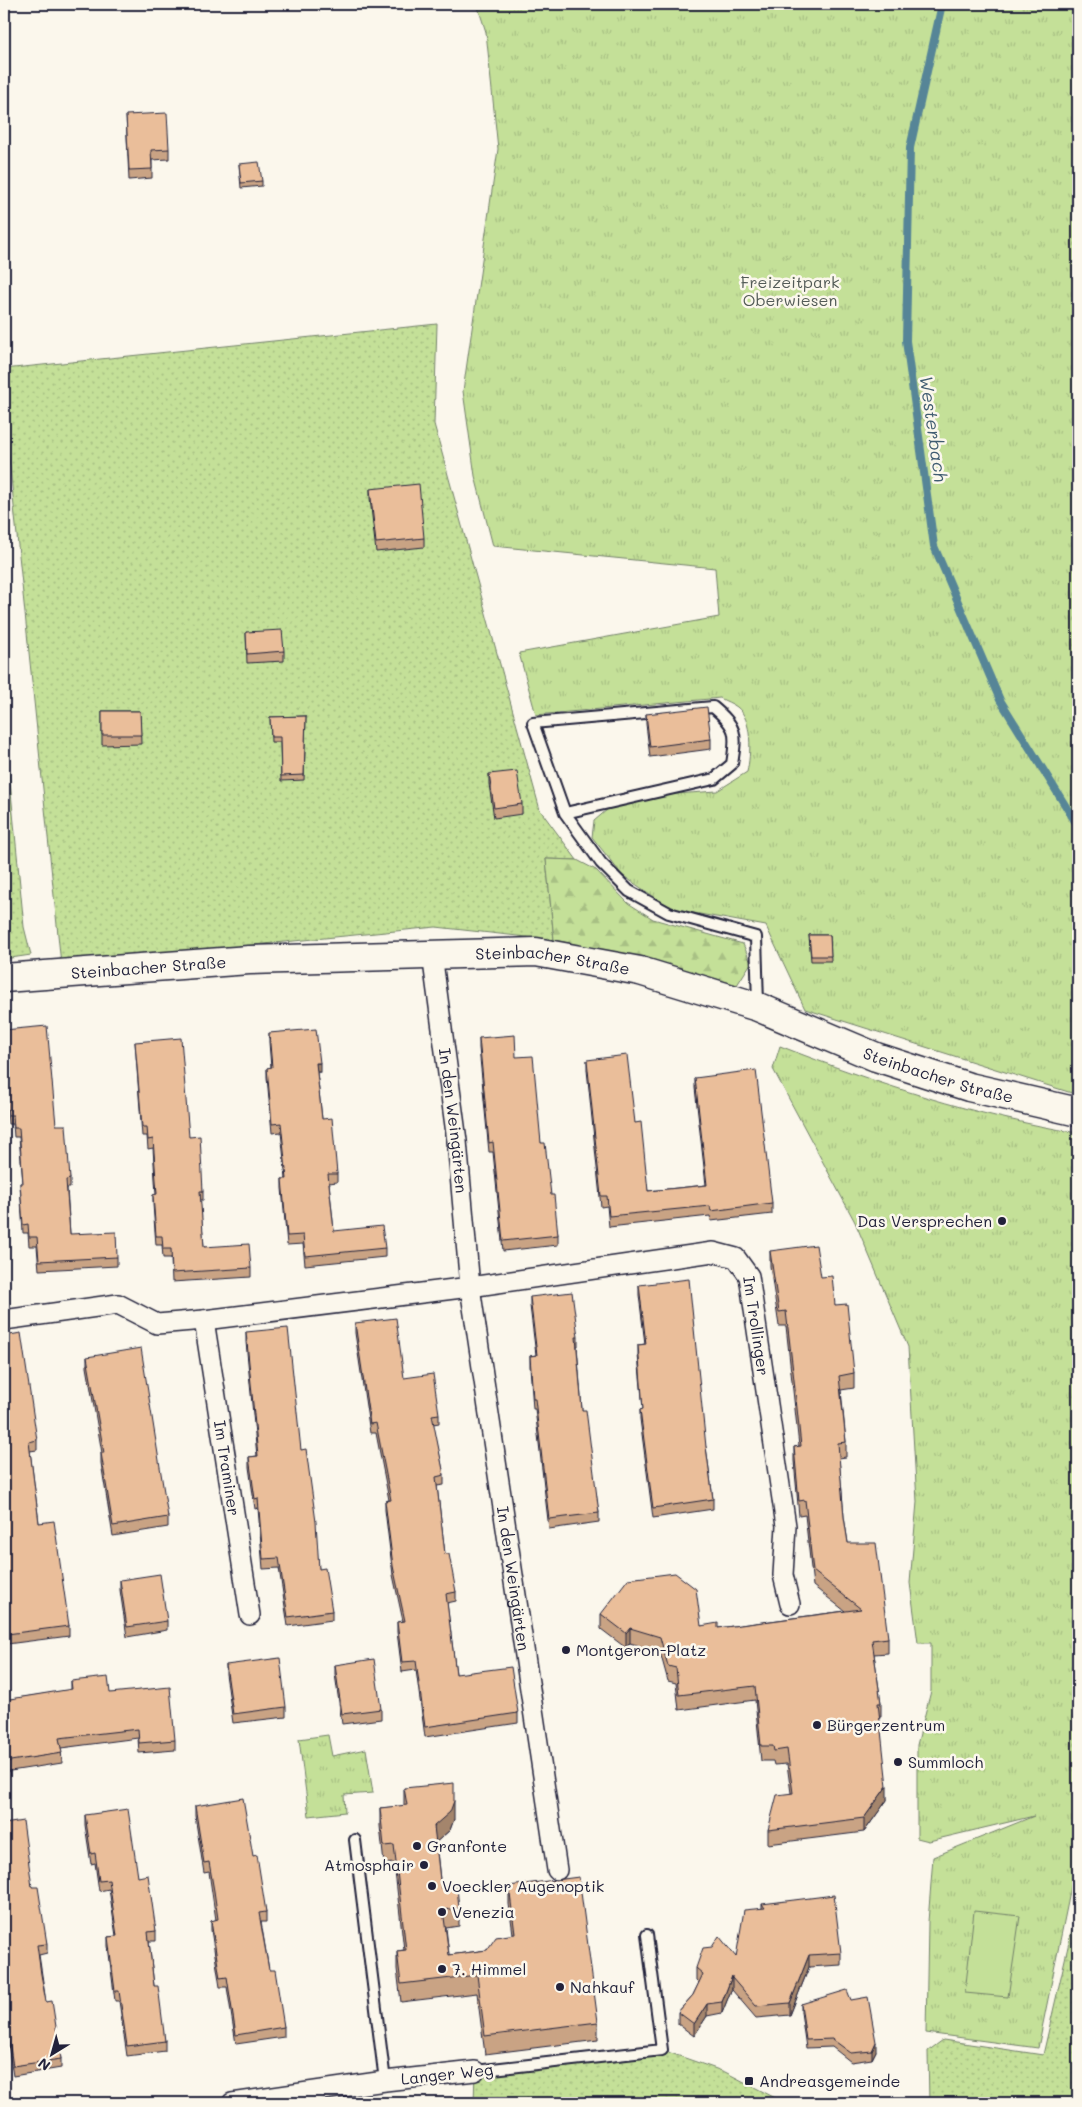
<svg xmlns="http://www.w3.org/2000/svg" width="1082" height="2107" font-family="Mali,sans-serif">
  <defs>
    <pattern id="grass-dots" width="8" height="8" patternUnits="userSpaceOnUse" patternTransform="scale(1.25)"><rect width="8" height="8" fill="#c4e098"/><path d="M2 2h.1M6 6h.1" fill="none" stroke="#a8c084" stroke-width="1.8" stroke-linecap="round"/></pattern>
    <pattern id="forest-firs" width="22" height="20" patternUnits="userSpaceOnUse" patternTransform="scale(1.25)"><rect width="22" height="20" fill="#c4e098"/><path d="M5 1l3.5 6h-7zM16 11l3.5 6h-7z" fill="#a8c084"/></pattern>
    <pattern id="park-tufts" width="24" height="20" patternUnits="userSpaceOnUse" patternTransform="scale(1.25)"><rect width="24" height="20" fill="#c4e098"/><path d="M3 7l-1-3M5 7V3M7 7l1-3M15 17l-1-3M17 17v-4M19 17l1-3" fill="none" stroke="#a8c084"/></pattern>
  </defs>
  <rect width="100%" height="100%" fill="#fbf7ec"/>
  <filter id="ink" filterUnits="userSpaceOnUse"><feTurbulence type="fractalNoise" baseFrequency=".02" numOctaves="2"/><feDisplacementMap in="SourceGraphic" scale="10" xChannelSelector="R" yChannelSelector="G"/><feConvolveMatrix kernelMatrix="1 2 1 2 8 2 1 2 1" color-interpolation-filters="sRGB"/></filter>
  <g filter="url(#ink)">
    <!-- grass -->
    <g fill="url(#grass-dots)" stroke="#73816a">
      <polygon points="437,324 434,424 540,810 577,860 546,859 554,940 436,927 61,964 4,409 4,369"/>
      <polygon points="4,740 6,740 24,927 31,955 4,959"/>
      <polygon points="1078,1903 1078,2103 929,2103 928,2051 943,2040 1043,2055"/>
      <polygon points="662,2050 725,2072 785,2103 474,2103 475,2071"/>
    </g>
    <!-- forest -->
    <polygon fill="url(#forest-firs)" stroke="#73816a" points="546,859 577,860 596,870 628,903 653,919 743,944 751,963 737,985 649,960 554,940"/>
    <!-- park -->
    <g fill="url(#park-tufts)" stroke="#73816a">
      <path d="M477 4H1078V1095L805 1009 766 926 672 909 622 875 592 837 594 821 608 809 662 795 717 791 747 772C751 755 753 719 737 707 732 703 725 701 720 698L536 715 519 653 719 617 715 568 493 546 475 476 463 391 498 149 486 32Z"/>
      <path d="M780 1046C877 1084 975 1116 1078 1133V1853L1038 2048 926 2033 928 1922 933 1857 1034 1816 929 1841 917 1838V1745L931 1691V1643H918L910 1583 917 1502 908 1347 855 1222 773 1069Z"/>
      <polygon points="328,1735 332,1756 366,1749 373,1793 344,1795 345,1812 309,1816 299,1739"/>
    </g>
    <!-- pitch -->
    <polygon fill="#c4e098" stroke="#73816a" points="974,1911 1020,1916 1008,1997 965,1993"/>
    <g fill="none" stroke-linecap="round" stroke-linejoin="round">
      <!-- stream -->
      <polyline stroke="#568597" stroke-width="8" points="942,4 910,148 906,341 934,546 1000,700 1078,826"/>
      <!-- lane casing -->
      <g stroke="#22223b" stroke-width="14">
        <g id="lane">
          <path d="M565 813 714 779 732 764C737 733 737 727 713 707L533 723 565 813 601 863 629 891 669 913 756 937 758 1004"/>
          <polyline points="355,1840 385,2081"/>
          <polyline points="475,2071 662,2050 647,1935"/>
        </g>
      </g>
      <!-- street casing -->
      <g stroke="#22223b" stroke-width="22">
        <g id="street">
          <path id="s1" d="M432 954 457 1141 470 1287 557 1870"/>
          <path id="s2" d="M4 1320 118 1304 157 1324 204 1320 470 1287 713 1252 736 1258 749 1276 786 1526 783 1575 790 1604"/>
          <path id="s3" d="M204 1320 250 1615"/>
          <polyline points="232,2103 385,2081 475,2071"/>
        </g>
      </g>
      <!-- secondary casing -->
      <g stroke="#22223b" stroke-width="31">
        <g id="secondary">
          <path id="s4" d="M4 978 249 960 536 952 640 971 758 1007 876 1057 969 1087 1078 1112"/>
        </g>
      </g>
      <!-- lane -->
      <use href="#lane" stroke="#fbf7ec" stroke-width="10"/>
      <!-- street -->
      <use href="#street" stroke="#fbf7ec" stroke-width="19"/>
      <!-- secondary -->
      <use href="#secondary" stroke="#fbf7ec" stroke-width="28"/>
    </g>
    <!-- wall -->
    <g fill="#c9a384" stroke="#22223b">
      <polygon points="126,115 169,149 169,159 152,160 152,178 129,180"/>
      <polygon points="239,164 262,181 262,186 241,188"/>
      <polygon points="370,489 424,538 424,547 376,552 370,498"/>
      <polygon points="246,632 284,651 284,661 247,663"/>
      <polygon points="102,711 140,711 141,744 102,745"/>
      <polygon points="646,714 711,739 711,749 650,757 646,724"/>
      <polygon points="306,716 304,780 281,781 280,742 271,742 270,717"/>
      <polygon points="489,774 522,804 522,814 494,818 489,784"/>
      <polygon points="809,935 830,935 831,961 811,961"/>
      <polygon points="4,1030 56,1125 70,1179 70,1188 67,1188 70,1234 117,1257 117,1266 39,1270 37,1246 29,1246 28,1233 23,1233 20,1183 23,1183 19,1137 14,1137 13,1124 8,1124 4,1067"/>
      <polygon points="269,1033 320,1072 317,1072 322,1119 337,1174 337,1182 329,1183 334,1231 385,1248 385,1257 305,1265 303,1244 287,1245 282,1188 282,1179 286,1179 281,1132 272,1133 267,1077 267,1068 271,1068 269,1042"/>
      <polygon points="479,1038 516,1057 541,1143 558,1235 558,1245 503,1251 493,1152 489,1152 479,1048"/>
      <polygon points="135,1042 189,1137 203,1191 203,1200 200,1200 204,1247 251,1268 251,1277 172,1282 171,1258 163,1258 162,1245 156,1245 153,1204 153,1195 156,1195 153,1148 148,1149 147,1136 142,1136"/>
      <polygon points="587,1060 635,1123 648,1191 706,1185 695,1088 695,1078 772,1203 772,1214 711,1221 710,1216 609,1227 607,1206 601,1207 587,1070"/>
      <polygon points="770,1251 821,1277 835,1305 854,1373 854,1388 841,1390 846,1442 846,1457 839,1458 844,1517 848,1543 888,1638 888,1653 874,1654 881,1703 881,1717 879,1717 887,1800 864,1832 768,1844 768,1830 791,1793 787,1764 774,1765 773,1761 761,1761 755,1700 679,1710 676,1683 668,1681 660,1652 630,1643 626,1648 601,1629 601,1614 718,1628 845,1611 813,1586 805,1515 799,1516 794,1461 794,1447 799,1446 786,1326 779,1326 770,1266"/>
      <polygon points="639,1285 706,1447 713,1499 713,1509 653,1518 640,1419 640,1410 643,1409 638,1355 638,1345 645,1344 639,1295"/>
      <polygon points="530,1297 578,1337 578,1346 577,1346 582,1410 599,1513 599,1522 549,1529 535,1409 533,1409 530,1366 530,1356 536,1355 530,1306"/>
      <polygon points="355,1323 404,1378 439,1414 439,1423 433,1424 444,1475 444,1485 437,1486 445,1554 456,1592 456,1601 447,1603 456,1674 518,1713 518,1723 425,1737 416,1670 402,1672 397,1632 397,1622 403,1621 393,1575 385,1510 385,1501 389,1500 376,1433 370,1433 355,1333"/>
      <polygon points="246,1332 301,1450 319,1569 332,1611 332,1620 288,1626 279,1568 263,1569 258,1508 255,1509 249,1467 249,1457 257,1456 246,1342"/>
      <polygon points="4,1336 37,1440 37,1450 30,1451 39,1523 69,1626 69,1636 7,1644 4,1617"/>
      <polygon points="87,1357 168,1517 168,1527 113,1536 101,1463 101,1453 102,1453 87,1367"/>
      <polygon points="120,1580 167,1621 167,1630 127,1637 120,1590"/>
      <polygon points="226,1665 286,1707 286,1717 233,1723 226,1674"/>
      <polygon points="335,1665 381,1709 381,1719 342,1724 335,1674"/>
      <polygon points="71,1681 110,1693 175,1740 175,1750 139,1753 138,1738 61,1748 62,1763 4,1772 4,1700 71,1690"/>
      <polygon points="404,1788 454,1819 450,1830 436,1842 441,1889 459,1908 459,1926 446,1928 449,1955 487,1950 513,1934 509,1904 509,1886 598,2022 598,2040 485,2054 477,1993 401,2002 397,1969 397,1951 404,1950 394,1863 384,1864 380,1826 380,1808 404,1806"/>
      <polygon points="195,1806 253,1856 266,1912 266,1922 261,1922 269,1970 284,2027 284,2037 236,2044 227,1987 220,1987 211,1930 211,1921 216,1920 209,1872 204,1873 195,1816"/>
      <polygon points="85,1815 138,1877 156,1931 156,1941 149,1941 154,1986 165,2041 165,2051 127,2056 119,2001 115,2001 108,1946 108,1937 116,1936 109,1889 99,1891 95,1863 91,1864 85,1825"/>
      <polygon points="4,1824 32,1887 47,1944 47,1953 39,1955 46,2002 61,2059 61,2068 13,2076 4,2019"/>
      <polygon points="762,1904 841,1953 841,1965 809,1967 790,2015 756,2018 732,1990 732,1988 722,2013 707,2016 694,2036 678,2024 678,2012 693,1995 699,1983 696,1980 696,1968 736,1957 762,1908"/>
      <polygon points="851,2000 876,2051 872,2059 851,2062 832,2047 806,2048 801,2012 801,2004"/>
    </g>
    <!-- shaded-wall -->
    <g fill="#a4856c" stroke="#22223b">
      <rect x="316" y="1063" width="4" height="9"/>
      <polygon points="630,1628 630,1643 626,1648 626,1633"/>
      <polygon points="887,1786 887,1800 864,1832 864,1818"/>
      <polygon points="454,1801 454,1819 450,1830 434,1844 434,1826"/>
      <polygon points="809,1955 809,1967 790,2015 790,2003"/>
      <polygon points="732,1976 732,1988 722,2013 722,2002"/>
      <polygon points="707,2004 707,2016 694,2036 694,2024"/>
      <polygon points="876,2042 876,2051 872,2059 872,2051"/>
    </g>
    <!-- building -->
    <g fill="#eabe9a" stroke="#22223b">
      <polygon points="167,113 169,149 151,150 152,169 129,170 126,115"/>
      <polygon points="259,162 262,181 241,183 239,164"/>
      <polygon points="419,484 424,538 376,543 370,489"/>
      <polygon points="282,630 284,651 247,654 246,632"/>
      <polygon points="707,707 711,739 650,747 646,714"/>
      <polygon points="102,711 140,711 141,735 102,735"/>
      <polygon points="306,716 304,775 281,776 280,737 271,737 270,717"/>
      <polygon points="517,771 522,804 494,808 489,774"/>
      <polygon points="809,935 830,935 831,956 811,956"/>
      <polygon points="47,1026 56,1125 66,1125 70,1179 66,1180 70,1234 116,1232 117,1257 39,1261 37,1237 29,1237 28,1224 23,1225 20,1183 23,1183 19,1128 14,1128 13,1115 8,1115 4,1058 4,1030"/>
      <polygon points="316,1029 320,1063 316,1063 322,1119 332,1118 337,1174 328,1174 334,1231 382,1226 385,1248 305,1256 303,1235 287,1236 282,1179 287,1179 281,1123 272,1124 267,1068 272,1067 269,1033"/>
      <polygon points="515,1035 516,1057 533,1056 541,1143 545,1143 551,1195 554,1195 558,1235 503,1241 493,1142 489,1143 479,1038"/>
      <polygon points="181,1038 189,1137 200,1136 203,1191 200,1191 204,1247 249,1244 251,1268 172,1273 171,1249 163,1249 162,1236 156,1236 153,1195 157,1194 153,1139 148,1140 147,1127 142,1127 135,1042"/>
      <polygon points="627,1055 635,1123 641,1122 648,1191 707,1185 695,1078 756,1070 772,1203 711,1211 710,1206 609,1216 607,1196 601,1196 587,1060"/>
      <polygon points="816,1245 821,1277 832,1276 835,1305 847,1304 854,1373 839,1376 846,1442 838,1443 844,1517 848,1543 876,1543 888,1638 872,1640 881,1703 878,1703 887,1786 864,1818 768,1830 777,1795 793,1793 787,1749 774,1751 773,1746 761,1746 755,1686 679,1695 676,1668 668,1666 660,1637 630,1628 626,1633 601,1614 628,1579 675,1573 696,1589 701,1626 718,1623 718,1628 861,1609 813,1571 805,1500 799,1501 794,1447 801,1446 794,1380 786,1311 779,1312 770,1251"/>
      <polygon points="689,1279 706,1447 713,1499 653,1508 640,1410 643,1409 638,1345 646,1344 639,1285"/>
      <polygon points="572,1292 578,1337 576,1337 582,1410 586,1410 599,1513 549,1519 535,1399 533,1399 530,1356 537,1355 530,1297"/>
      <polygon points="396,1318 404,1378 433,1374 439,1414 432,1415 444,1475 436,1477 445,1554 449,1554 456,1592 446,1594 456,1674 511,1667 518,1713 425,1727 416,1661 402,1662 397,1622 405,1621 393,1566 385,1501 391,1500 376,1423 370,1424 355,1323"/>
      <polygon points="288,1328 301,1450 306,1449 316,1522 319,1569 325,1568 332,1611 288,1617 279,1558 263,1559 258,1498 255,1499 249,1457 258,1456 246,1332"/>
      <polygon points="21,1333 37,1440 29,1442 39,1523 54,1521 69,1626 7,1634 4,1608 4,1336"/>
      <polygon points="141,1348 168,1517 113,1526 101,1453 104,1453 87,1357"/>
      <polygon points="160,1574 167,1621 127,1627 120,1580"/>
      <polygon points="280,1658 286,1707 233,1714 226,1665"/>
      <polygon points="374,1659 381,1709 342,1714 335,1665"/>
      <polygon points="108,1677 110,1693 170,1687 175,1740 139,1743 138,1729 59,1738 62,1753 4,1762 4,1700 72,1689 71,1681"/>
      <polygon points="454,1783 454,1801 450,1812 434,1826 441,1889 457,1887 459,1908 443,1910 449,1955 487,1950 496,1937 515,1934 509,1886 579,1877 598,2022 485,2036 477,1975 401,1984 397,1951 406,1950 394,1845 384,1846 380,1808 407,1805 404,1788"/>
      <polygon points="243,1798 253,1856 257,1855 266,1912 259,1913 269,1970 275,1970 284,2027 236,2035 227,1977 220,1978 211,1921 218,1919 214,1891 209,1862 204,1863 195,1806"/>
      <polygon points="128,1809 138,1877 148,1875 156,1931 148,1932 154,1986 158,1986 165,2041 127,2046 119,1991 115,1991 108,1937 117,1936 109,1880 99,1881 95,1853 91,1854 85,1815"/>
      <polygon points="23,1821 32,1887 38,1887 47,1944 37,1945 41,1974 46,2002 52,2001 61,2059 13,2066 4,2009 4,1824"/>
      <polygon points="834,1895 841,1953 809,1955 790,2003 756,2006 732,1978 732,1976 722,2002 707,2004 694,2024 678,2012 693,1995 703,1974 696,1968 703,1948 712,1947 719,1936 736,1957 744,1910 765,1908 762,1904"/>
      <polygon points="847,1990 851,2000 868,1997 876,2042 872,2051 851,2053 832,2039 806,2040 801,2004"/>
      <polygon points="394,2100 426,2103 394,2103"/>
    </g>
  </g>
  <!-- markers -->
  <g fill="#22223b" stroke="#fbf7ec" stroke-width="2">
    <circle cx="1002" cy="1221" r="5"/>
    <circle cx="566" cy="1650" r="5"/>
    <circle cx="817" cy="1725" r="5"/>
    <circle cx="898" cy="1762" r="5"/>
    <circle cx="417" cy="1846" r="5"/>
    <circle cx="424" cy="1865" r="5"/>
    <circle cx="432" cy="1886" r="5"/>
    <circle cx="442" cy="1912" r="5"/>
    <circle cx="442" cy="1969" r="5"/>
    <circle cx="560" cy="1987" r="5"/>
    <rect x="744" y="2076" width="10" height="10" rx="2.5"/>
  </g>
  <g text-anchor="middle" stroke-width="5" stroke-linejoin="round" paint-order="stroke">
    <!-- park labels -->
    <g font-size="16" fill="#535b57" stroke="#fbf7ec">
      <text x="790" y="288">Freizeitpark<tspan x="790" dy="18">Oberwiesen</tspan></text>
    </g>
    <!-- street labels -->
    <g font-size="16" fill="#22223b" stroke="#fbf7ec">
      <text dy="6" stroke="none"><textPath href="#s4" startOffset="550">Steinbacher Straße</textPath></text>
      <text dy="6" stroke="none"><textPath href="#s4" startOffset="145">Steinbacher Straße</textPath></text>
      <text dy="6" stroke="none"><textPath href="#s4" startOffset="955">Steinbacher Straße</textPath></text>
      <text dy="6" stroke="none"><textPath href="#s1" startOffset="168">In den Weingärten</textPath></text>
      <text dy="6" stroke="none"><textPath href="#s2" startOffset="816">Im Trollinger</textPath></text>
      <text dy="6" stroke="none"><textPath href="#s3" startOffset="150">Im Traminer</textPath></text>
      <text dy="6" stroke="none"><textPath href="#s1" startOffset="630">In den Weingärten</textPath></text>
      <text transform="translate(447 2074) rotate(-6)" y="6">Langer Weg</text>
    </g>
    <!-- poi labels -->
    <g font-size="16" fill="#22223b" stroke="#fbf7ec" text-anchor="start">
      <text x="992" y="1227" text-anchor="end">Das Versprechen</text>
      <text x="576" y="1656">Montgeron-Platz</text>
      <text x="827" y="1731">Bürgerzentrum</text>
      <text x="908" y="1768">Summloch</text>
      <text x="427" y="1852">Granfonte</text>
      <text x="414" y="1871" text-anchor="end">Atmosphair</text>
      <text x="442" y="1892">Voeckler Augenoptik</text>
      <text x="452" y="1918">Venezia</text>
      <text x="452" y="1975">7. Himmel</text>
      <text x="570" y="1993">Nahkauf</text>
      <text x="759" y="2087">Andreasgemeinde</text>
    </g>
    <!-- water labels -->
    <g font-size="18" font-style="italic" fill="#405c71" stroke="#fbf7ec">
      <text transform="translate(933 429) rotate(82)" y="6">Westerbach</text>
    </g>
  </g>
  <!-- margin -->
  <rect width="1082" height="2107" fill="none" stroke="#fbf7ec" stroke-width="20"/>
  <rect x="10" y="10" width="1062" height="2087" fill="none" stroke="#22223b" stroke-width="2" filter="url(#ink)"/>
  <!-- north arrow -->
  <g transform="translate(52 2054) rotate(217)" stroke="#fbf7ec" stroke-width="4" paint-order="stroke">
  <path d="M0-4L9 19L0 12L-9 19Z" fill="#22223b"/>
  <text y="-8" font-size="14" font-weight="bold" text-anchor="middle" fill="#22223b">N</text>
  </g>
</svg>
